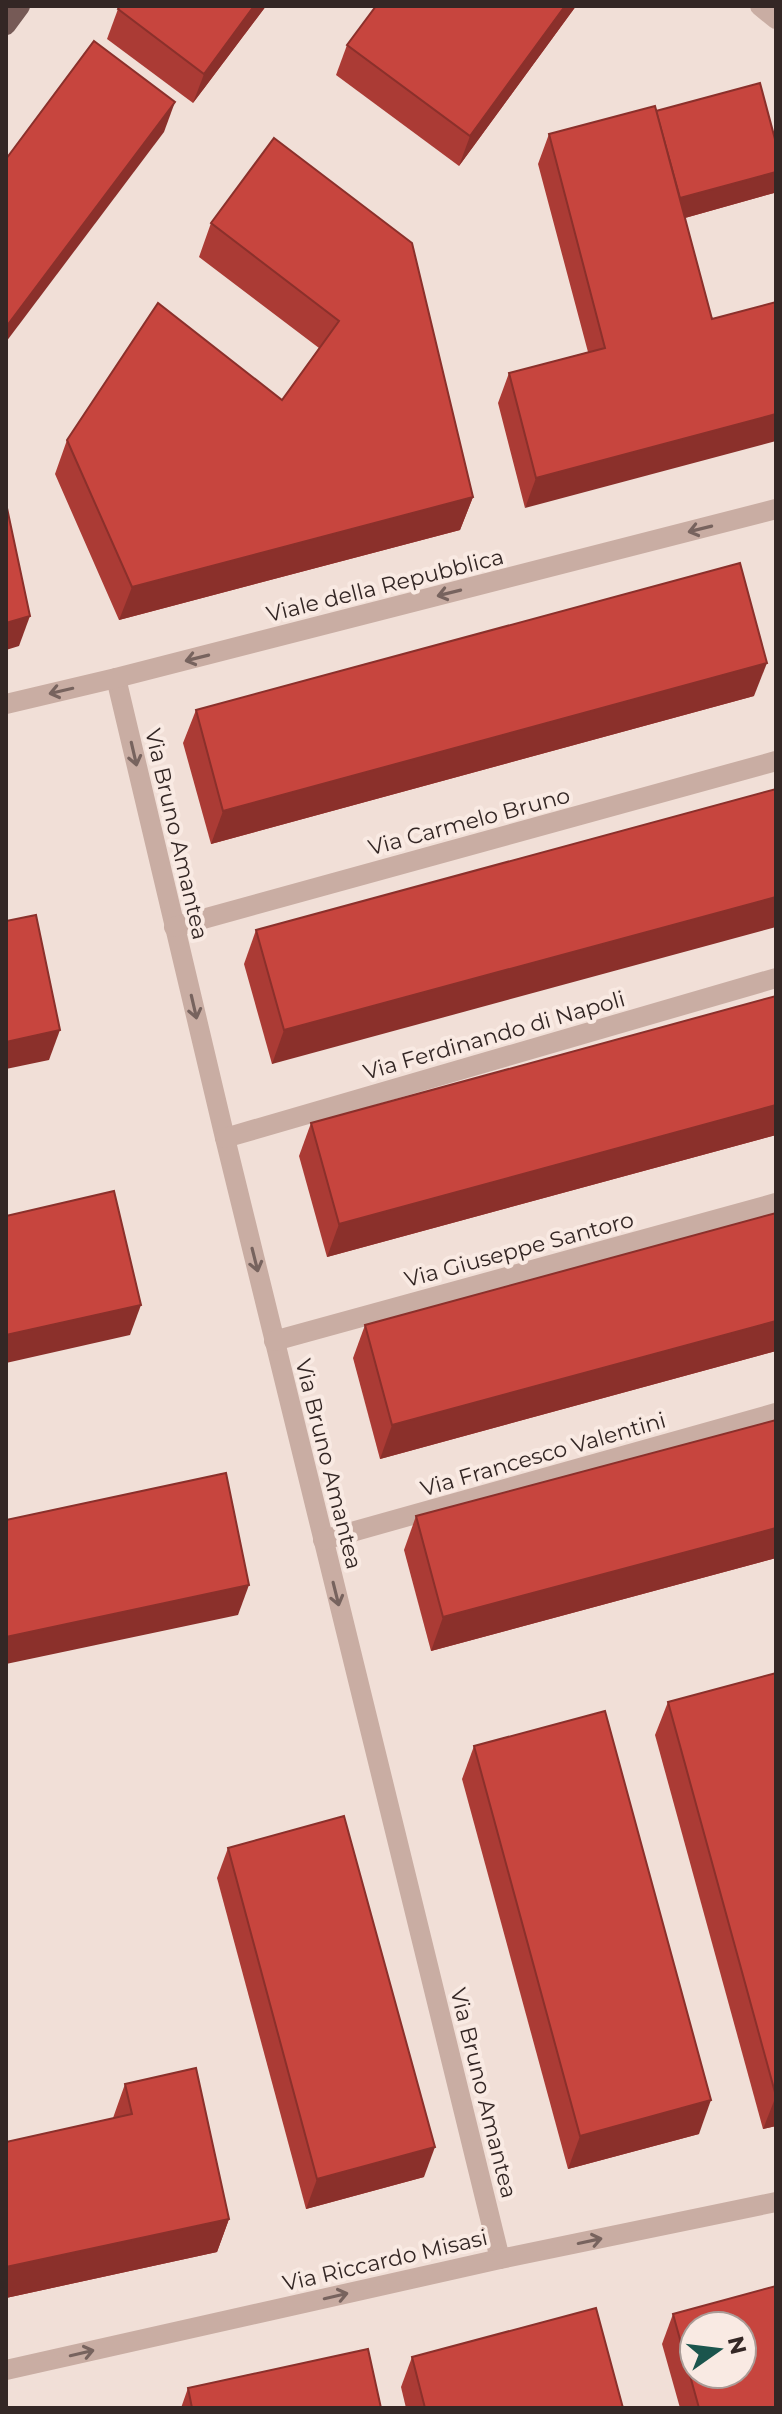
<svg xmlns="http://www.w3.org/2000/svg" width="782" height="2414" font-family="Montserrat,sans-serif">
  <rect width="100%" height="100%" fill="#f1dfd7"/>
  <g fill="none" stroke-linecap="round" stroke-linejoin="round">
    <!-- minor -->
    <g stroke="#c9ada3" stroke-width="20">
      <polyline points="760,6 776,19"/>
      <polyline points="116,678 225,1138 500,2259"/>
      <polyline points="174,927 776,761"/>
      <polyline points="225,1138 776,978"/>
      <polyline points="274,1341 776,1203"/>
      <polyline points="323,1540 776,1413"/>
    </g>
    <!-- tertiary -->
    <g stroke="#c9ada3" stroke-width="20">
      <polyline points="6,704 116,678 776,509"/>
      <polyline points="6,2370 500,2259 776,2202"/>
    </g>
    <!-- primary -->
    <polyline stroke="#765a56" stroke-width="20" points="6,25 20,6"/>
  </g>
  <!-- wall -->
  <g fill="#ab3b35">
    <polygon points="266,6 193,103 107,39 118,9"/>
    <polygon points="576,6 459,166 336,75 347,45"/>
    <polygon points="656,111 776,143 776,189 774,193 685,218 525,508 498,403 509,373 588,352 538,164 549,134"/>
    <polygon points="274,138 473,497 460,530 119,620 55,474 67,440 282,400 319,348 199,257 211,223"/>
    <polygon points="754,696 211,844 183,743 196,710"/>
    <polygon points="776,789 272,1064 244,964 256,930"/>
    <polygon points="776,996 776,1135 327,1257 299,1156 311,1123"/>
    <polygon points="776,1213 776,1351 380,1459 353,1358 365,1325"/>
    <polygon points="776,1420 776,1558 431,1651 404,1550 416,1516"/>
    <polygon points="776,1673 776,2126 763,2129 655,1735 668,1702"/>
    <polygon points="474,1746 699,2134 568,2169 462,1779"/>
    <polygon points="228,1848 424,2177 306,2209 217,1878"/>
    <polygon points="125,2084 229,2219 217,2252 6,2298 6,2142 113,2118"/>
    <polygon points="673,2314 776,2408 680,2408 662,2344"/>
    <polygon points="412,2357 623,2408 406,2408 401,2387"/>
    <polygon points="188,2388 381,2408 181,2408"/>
  </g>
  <!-- shaded-wall -->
  <g fill="#8b302b">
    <polygon points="254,6 266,6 193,103 204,74"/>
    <polygon points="565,6 576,6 459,166 470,136"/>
    <polygon points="175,102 164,132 6,342 6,327"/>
    <polygon points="776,172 776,189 774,193 667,223 675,199"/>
    <polygon points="776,414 776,441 525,508 536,478"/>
    <polygon points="473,497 460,530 119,620 132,587"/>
    <polygon points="30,616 19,646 6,650 6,623"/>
    <polygon points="767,663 754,696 211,844 223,811"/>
    <polygon points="776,897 776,927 272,1064 284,1030"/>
    <polygon points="60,1030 49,1060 6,1069 6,1042"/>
    <polygon points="776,1105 776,1135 327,1257 339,1224"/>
    <polygon points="141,1305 130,1335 6,1363 6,1335"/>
    <polygon points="776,1321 776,1351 380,1459 392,1425"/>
    <polygon points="776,1528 776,1558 431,1651 443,1617"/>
    <polygon points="249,1585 238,1615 6,1664 6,1637"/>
    <polygon points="776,2096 776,2126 763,2129"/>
    <polygon points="711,2100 699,2134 568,2169 580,2136"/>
    <polygon points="435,2147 424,2177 306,2209 317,2179"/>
    <polygon points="229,2219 217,2252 6,2298 6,2267"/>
  </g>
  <!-- building -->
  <g fill="#c7453e" stroke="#8b302b" stroke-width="2" fill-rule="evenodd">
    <polygon points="120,6 254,6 204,74 118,9"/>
    <polygon points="376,6 565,6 470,136 347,45"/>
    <polygon points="94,41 175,102 6,327 6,159"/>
    <polygon points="760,83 776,143 776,172 680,198 656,111"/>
    <polygon points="655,106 712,319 776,302 776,414 536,478 509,373 605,348 549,134"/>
    <polygon points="274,138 412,243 473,497 132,587 67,440 158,303 282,400 339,321 211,223"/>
    <polygon points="6,508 7,508 30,616 6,623"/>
    <polygon points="740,563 767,663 223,811 196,710"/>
    <polygon points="776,789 776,897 284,1030 256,930"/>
    <polygon points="36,915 60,1030 6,1042 6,921"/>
    <polygon points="776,996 776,1105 339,1224 311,1123"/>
    <polygon points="114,1191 141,1305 6,1335 6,1216"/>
    <polygon points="776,1213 776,1321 392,1425 365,1325"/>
    <polygon points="776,1420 776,1528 443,1617 416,1516"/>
    <polygon points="226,1473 249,1585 6,1637 6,1520"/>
    <polygon points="776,1673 776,2096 668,1702"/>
    <polygon points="605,1711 711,2100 580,2136 474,1746"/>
    <polygon points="344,1816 435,2147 317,2179 228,1848"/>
    <polygon points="196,2068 229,2219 6,2267 6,2142 132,2114 125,2084"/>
    <path d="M776 2286V2408H699L673 2314ZM694 2326H742V2374H694Z"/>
    <polygon points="596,2308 623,2408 425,2408 412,2357"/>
    <polygon points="368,2349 381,2408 192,2408 188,2388"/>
  </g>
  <!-- one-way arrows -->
  <defs><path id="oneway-shaft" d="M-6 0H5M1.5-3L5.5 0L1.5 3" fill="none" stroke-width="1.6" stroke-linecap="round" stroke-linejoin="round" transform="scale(2)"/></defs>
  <g stroke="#77635e">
    <use href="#oneway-shaft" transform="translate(700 529) rotate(166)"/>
    <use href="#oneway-shaft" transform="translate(449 593) rotate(166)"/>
    <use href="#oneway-shaft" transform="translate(197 658) rotate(166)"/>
    <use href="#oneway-shaft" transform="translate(61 691) rotate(167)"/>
    <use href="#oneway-shaft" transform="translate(134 754) rotate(77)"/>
    <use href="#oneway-shaft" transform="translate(194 1007) rotate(77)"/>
    <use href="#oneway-shaft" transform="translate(255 1260) rotate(76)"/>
    <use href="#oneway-shaft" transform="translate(336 1594) rotate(76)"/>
    <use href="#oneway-shaft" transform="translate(590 2241) rotate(-12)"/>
    <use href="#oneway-shaft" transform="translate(336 2296) rotate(-13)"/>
    <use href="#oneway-shaft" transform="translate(82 2353) rotate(-13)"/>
  </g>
  <g text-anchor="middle" stroke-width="8" stroke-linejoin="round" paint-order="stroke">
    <!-- street labels -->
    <g font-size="22" fill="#342725" stroke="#f9eae3">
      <text transform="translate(385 585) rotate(-14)" y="8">Viale della Repubblica</text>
      <text transform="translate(469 821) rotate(-15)" y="8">Via Carmelo Bruno</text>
      <text transform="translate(177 834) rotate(77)" y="8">Via Bruno Amantea</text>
      <text transform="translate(494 1035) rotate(-16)" y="8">Via Ferdinando di Napoli</text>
      <text transform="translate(519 1249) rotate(-15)" y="8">Via Giuseppe Santoro</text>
      <text transform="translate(543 1454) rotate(-16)" y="8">Via Francesco Valentini</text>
      <text transform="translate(329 1464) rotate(76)" y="8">Via Bruno Amantea</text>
      <text transform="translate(484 2093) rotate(76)" y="8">Via Bruno Amantea</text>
      <text transform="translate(385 2260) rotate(-13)" y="8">Via Riccardo Misasi</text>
    </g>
  </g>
  <!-- border -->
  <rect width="782" height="2414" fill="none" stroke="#342725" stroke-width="16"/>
  <!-- north arrow -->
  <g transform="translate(718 2350) rotate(76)"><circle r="38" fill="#f9eae3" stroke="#aa9c97" stroke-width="2"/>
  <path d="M0-6L14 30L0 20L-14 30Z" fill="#1b554d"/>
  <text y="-12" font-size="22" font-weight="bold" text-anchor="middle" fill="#342725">N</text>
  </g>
</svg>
